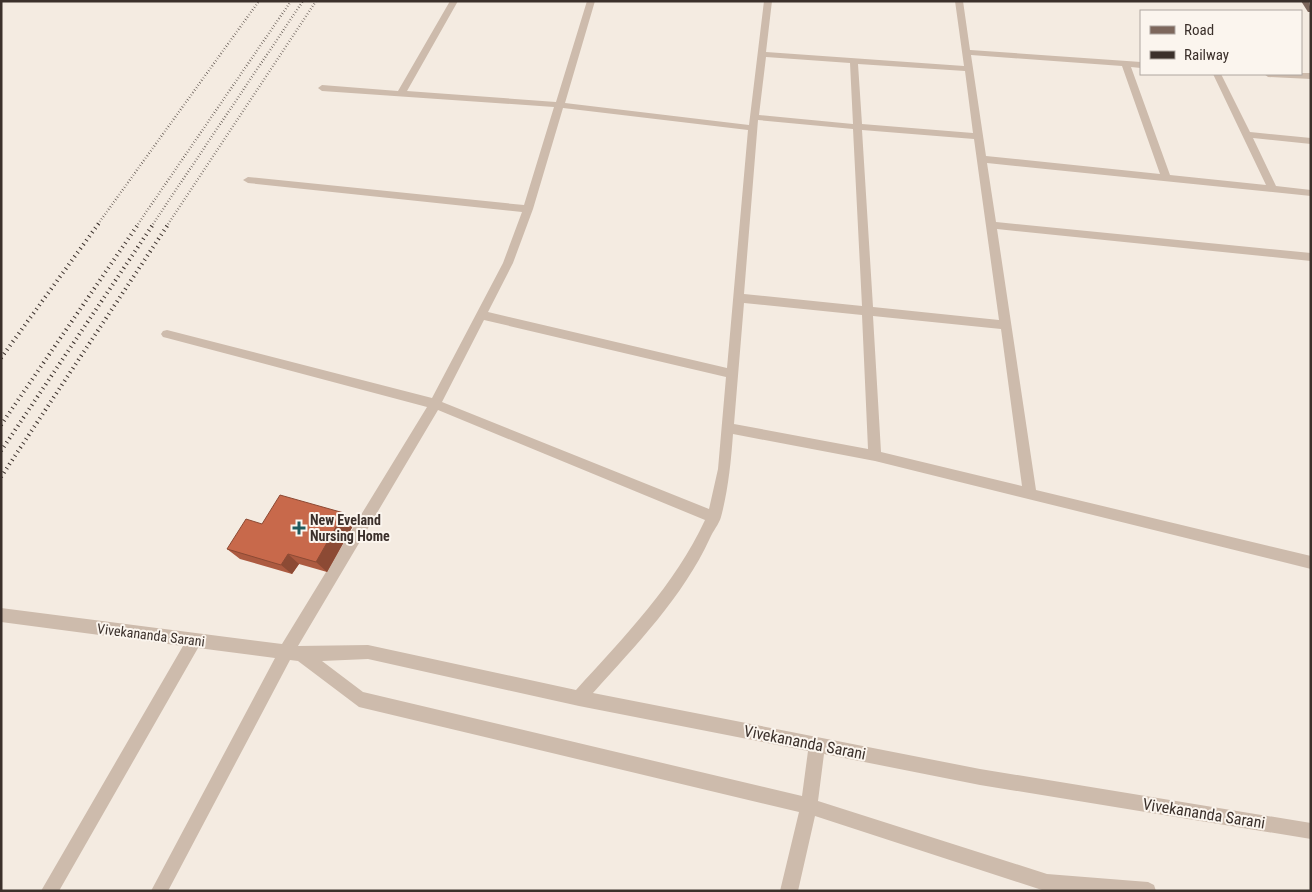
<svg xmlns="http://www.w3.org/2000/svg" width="1312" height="892" font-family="'Roboto Condensed',sans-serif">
  <rect width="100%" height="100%" fill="#f4ebe1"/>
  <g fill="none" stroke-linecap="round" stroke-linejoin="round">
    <!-- minor -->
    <g fill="#cdbbac" fill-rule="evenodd">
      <path d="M450 1H458L407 91 556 102 587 1H595L565 103 749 125 764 1H772L766 52 964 66 955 1H963L970 50 1141 62V68L1131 67 1170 175 1266 185 1213 74H1221L1250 132 1311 138V144L1253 138 1276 186 1311 190V196L987 163 996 222 1311 253V261L997 229 1036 490 1311 556V569L875 461 733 434C731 462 728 491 721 517 719 524 713 531 710 538 683 597 636 645 593 693L980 769 1311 823V839L980 785 824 754 818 801 1047 874 1148 882 1154 885 1156 891H1045L815 816 798 891H780L799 812 359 707 298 661 290 660 168 891H151L275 658 198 648 59 891H41L183 646 1 622V608L282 644 427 407 167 338 163 337 161 334 163 331 167 330 432 398 503 263 522 212 248 183 243 180 248 177 524 205 554 107 322 91 318 88 322 85 398 91ZM971 55 1122 66 1160 174 986 156ZM766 57 850 63 853 124 759 115ZM858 64 965 71 973 133 862 124ZM563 108 748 130 727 368 488 312 513 263 533 209ZM758 120 853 129 862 306 744 294ZM862 130 974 139 999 320 873 307ZM744 303 862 315 868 449 734 424ZM873 316 1001 329 1022 486 881 452ZM484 320 726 377 718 469 709 509 442 402ZM438 410 705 520C675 585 624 637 576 690L368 645 298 646ZM368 659 579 706 808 751 802 796 363 692 322 661Z"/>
      <polygon points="1301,73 1311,73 1311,79 1268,77 1264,74"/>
    </g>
    <!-- major -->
    <polygon fill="#7d675c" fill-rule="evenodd" points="1301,1 1309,1 1311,12 1308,12"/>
    <!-- rail-far1 -->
    <g stroke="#3b302b" stroke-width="2.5" stroke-dasharray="0.5 2.5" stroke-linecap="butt">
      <polyline points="98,224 259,1"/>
      <polyline points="138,224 291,1"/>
      <polyline points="153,224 303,1"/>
      <polyline points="168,224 316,1"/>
    </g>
    <!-- rail -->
    <g stroke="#3b302b" stroke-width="4" stroke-dasharray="1 4" stroke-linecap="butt">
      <polyline points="1,358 99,223"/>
      <polyline points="1,425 139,223"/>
      <polyline points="1,451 154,223"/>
      <polyline points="1,477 169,223"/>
    </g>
  </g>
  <!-- wall -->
  <polygon fill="#ac5a40" points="344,513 354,524 327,572 299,564 292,574 240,559 227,549 262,524"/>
  <!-- shaded-wall -->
  <g fill="#8c4a34">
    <polygon points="344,513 354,524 327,572 316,562"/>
    <polygon points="288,554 299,564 292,574 281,565"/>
  </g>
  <!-- building -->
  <polygon fill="#c8694b" stroke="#8c4a34" points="280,495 344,513 316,562 288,554 281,565 227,549 246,519 262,524"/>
  <!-- markers -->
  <path fill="#1f5a5e" stroke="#fbf5ee" stroke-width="2" d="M296.5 520.5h5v5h5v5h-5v5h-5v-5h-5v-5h5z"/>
  <g text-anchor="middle" stroke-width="4" stroke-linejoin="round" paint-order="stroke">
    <!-- poi labels -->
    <g font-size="14" font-weight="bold" fill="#3b302b" stroke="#fbf5ee" text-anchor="start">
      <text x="310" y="525">New Eveland<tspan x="310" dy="16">Nursing Home</tspan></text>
    </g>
    <!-- street labels -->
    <g font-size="14" fill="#3b302b" stroke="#fbf5ee">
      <text transform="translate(151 635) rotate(7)" y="5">Vivekananda Sarani</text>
    </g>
    <!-- near-street labels -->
    <g font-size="16" fill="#3b302b" stroke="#fbf5ee">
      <text transform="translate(805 742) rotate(11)" y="6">Vivekananda Sarani</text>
      <text transform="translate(1204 813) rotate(9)" y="6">Vivekananda Sarani</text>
    </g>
  </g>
  <!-- border -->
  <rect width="1312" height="892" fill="none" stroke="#3b302b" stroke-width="5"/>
  <!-- legend -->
  <rect x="1140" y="10" width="162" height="65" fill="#fbf5ee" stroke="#aea6a0"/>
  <rect x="1150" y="26" width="25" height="8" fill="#7d675c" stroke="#aea6a0"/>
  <text x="1184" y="35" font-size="15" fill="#3b302b">Road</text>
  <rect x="1150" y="51" width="25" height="8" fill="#3b302b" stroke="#aea6a0"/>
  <text x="1184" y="60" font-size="15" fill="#3b302b">Railway</text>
</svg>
